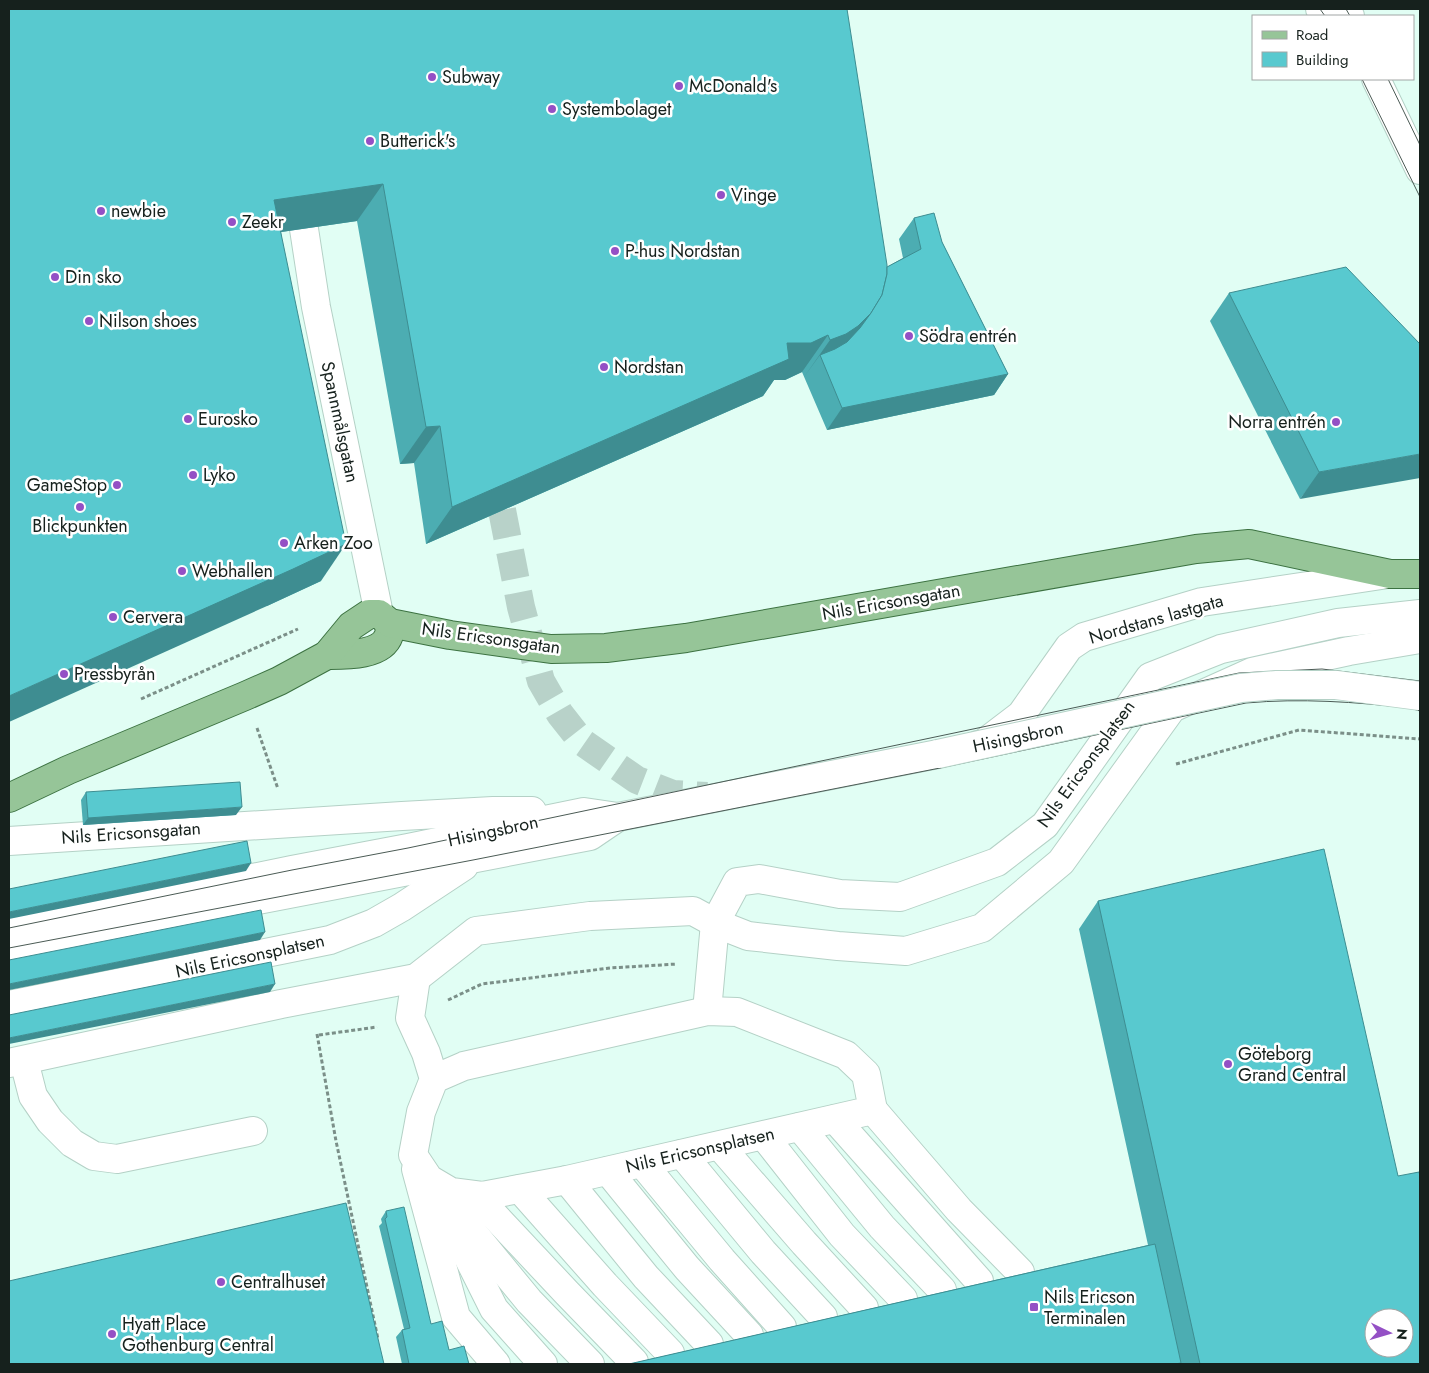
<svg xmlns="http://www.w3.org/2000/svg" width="1429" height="1373" font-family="Jost,sans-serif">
  <rect width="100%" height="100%" fill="#e1fef4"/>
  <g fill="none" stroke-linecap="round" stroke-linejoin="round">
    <!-- minor-tunnel -->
    <polyline stroke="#b8d2c9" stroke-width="28" stroke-dasharray="28 14" stroke-linecap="butt" points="502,510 521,607 541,681 560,714 582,742 637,780 673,794 707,796"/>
    <!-- minor casing -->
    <g stroke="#b4d1c6" stroke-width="30">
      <g id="minor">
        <polyline points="1320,9 1325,16"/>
        <polyline points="1346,9 1350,16"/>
        <polyline points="1376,79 1420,170"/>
        <polyline points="304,229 316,307 379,614"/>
        <polyline points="978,745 983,744 1021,715 1069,647 1084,637 1202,602 1388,574"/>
        <polyline points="9,841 402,816 493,811 532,811"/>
        <polyline points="9,928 292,870 408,848 584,812 618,817 938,754"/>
        <polyline points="9,948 590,836 618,817"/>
        <polyline points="416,978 410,1018 426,1053 434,1079 421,1112 413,1155 429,1179 451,1192 482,1196 567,1180 873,1110 866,1074 846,1055 737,1012 707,1011 464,1066 434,1079"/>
        <polyline points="9,1005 330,940 374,923 402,907 464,866"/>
        <polyline points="707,1011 715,923 737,882 759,879 840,894 900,897 997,862 1045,825 1150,677 1221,649 1338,623 1420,614"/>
        <polyline points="24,1061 33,1096 50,1121 72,1143 94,1156 117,1159 253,1131"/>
        <polyline points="9,1063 281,1004 416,978 476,931 590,916 693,911 715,923 748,936 838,946 906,951 982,928 1061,862 1172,708 1252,672 1349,651 1420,639"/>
        <polyline points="873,1110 959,1210 1020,1272"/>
        <polyline points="835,1119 979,1281"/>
        <polyline points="800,1127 882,1227 942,1290"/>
        <polyline points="764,1136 842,1235 903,1299"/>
        <polyline points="720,1146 804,1243 864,1308"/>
        <polyline points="682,1154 763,1252 823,1317"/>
        <polyline points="642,1163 722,1260 782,1327"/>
        <polyline points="416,1169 456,1317 496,1364"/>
        <polyline points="608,1171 687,1268 749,1335"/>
        <polyline points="567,1180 646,1277 709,1344"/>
        <polyline points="433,1184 529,1301 590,1364"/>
        <polyline points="520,1189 605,1285 670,1353"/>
        <polyline points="476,1196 567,1293 634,1362"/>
        <polyline points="452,1225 494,1309 543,1364"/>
      </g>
    </g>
    <!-- major casing -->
    <g stroke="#3c7241" stroke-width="30">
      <g id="major">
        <path d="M327 655C345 655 382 656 389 635 390 632 389 627 390 623"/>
        <polyline points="9,798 68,770 245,696 279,681 327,655 351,626 369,614 379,614 390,623 450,635 551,649 606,648 686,638 1196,549 1249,544 1390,574 1420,574"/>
      </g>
    </g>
    <!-- path -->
    <g stroke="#7b8f88" stroke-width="3" stroke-dasharray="4 2.5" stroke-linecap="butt">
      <polyline points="141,699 298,629"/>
      <polyline points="257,728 278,789"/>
      <polyline points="1176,764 1299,730 1420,739"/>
      <polyline points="448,1000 482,984 610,968 677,964"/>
      <polyline points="317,1034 336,1141 378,1339"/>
      <polyline points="319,1035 377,1027"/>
    </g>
    <!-- minor -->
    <use href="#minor" stroke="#fff" stroke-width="28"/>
    <!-- major -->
    <use href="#major" stroke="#96c598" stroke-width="28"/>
    <!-- tram -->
    <g stroke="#4b5b55" stroke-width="1">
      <polyline points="1320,9 1325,16"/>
      <polyline points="1346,9 1350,16"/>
      <polyline points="1362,79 1420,197"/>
      <polyline points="1388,79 1420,145"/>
      <polyline points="9,928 292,870 408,848 1239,673 1322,669 1420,681"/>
      <path d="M9 948 473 860 940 768 1246 703C1301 698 1355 702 1410 708L1420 711"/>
    </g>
    <!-- minor-bridge casing -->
    <g stroke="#b4d1c6" stroke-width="30" stroke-linecap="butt">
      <polyline id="minor-bridge" points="938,754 1241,688 1277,685 1336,685 1420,696"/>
    </g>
    <!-- minor-bridge -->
    <use href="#minor-bridge" stroke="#fff" stroke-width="28"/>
  </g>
  <!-- wall -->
  <g fill="#4cadb2">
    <polygon points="9,9 887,267 903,258 899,239 914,218 942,242 1008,374 994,395 827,430 802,372 785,380 774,380 763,396 426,544 414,463 400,464 357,221 281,232 321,581 267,606"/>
    <polygon points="1229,293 1420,344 1300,499 1210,321"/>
    <polygon points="86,792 236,815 83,825 81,800"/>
    <polygon points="1098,901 1398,1176 1420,1364 629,1364 1148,1245 1079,929"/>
    <polygon points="386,1211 431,1324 449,1350 469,1364 402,1364 396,1337 402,1330 404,1329 379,1226 382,1223 381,1219"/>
  </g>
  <!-- shaded-wall -->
  <g fill="#3e8d91">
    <polygon points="383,184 357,221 248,237 274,200"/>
    <polygon points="871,313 845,350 820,355 804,377 830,340"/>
    <polygon points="828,335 802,372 785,380 774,380 763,396 426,544 452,507 787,343"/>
    <polygon points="1008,374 994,395 827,430 842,408"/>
    <polygon points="440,426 414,463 400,464 426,427"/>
    <polygon points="1420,454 1420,478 1300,499 1319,472"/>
    <polygon points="346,544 321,581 267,606 9,722 9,696"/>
    <polygon points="242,807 236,815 83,825 88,818"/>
    <polygon points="251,863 246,871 9,919 9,912"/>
    <polygon points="265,932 260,940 9,990 9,984"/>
    <polygon points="275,984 270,992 9,1044 9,1038"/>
  </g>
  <!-- building -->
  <g fill="#58c9cf" stroke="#3e8d91" fill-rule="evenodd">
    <polygon points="9,9 847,9 887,265 887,274 882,295 871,313 858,326 846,334 830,340 828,335 811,343 787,343 789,359 452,507 440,426 426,427 383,184 274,200 346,544 293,569 9,696"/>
    <polygon points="934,213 942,242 1008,374 842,408 820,355 835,349 847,342 860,328 871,313 882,295 887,274 887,267 921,249 914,218"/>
    <polygon points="1346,267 1420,344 1420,454 1319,472 1229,293"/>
    <polygon points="240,782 242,807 88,818 86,792"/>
    <polygon points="247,841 251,863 9,912 9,889"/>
    <path d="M1324 849 1398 1176 1419 1172 1420 1176V1364H1200L1098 901ZM1374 1318H1404V1348H1374Z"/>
    <polygon points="261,910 265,932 9,984 9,960"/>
    <polygon points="271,962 275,984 9,1038 9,1015"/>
    <polygon points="346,1203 384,1364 9,1364 9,1281"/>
    <polygon points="404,1207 431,1324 442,1321 449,1350 464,1346 469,1364 409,1364 402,1330 410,1328 385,1219 387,1217 386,1211"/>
    <polygon points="1155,1244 1181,1363 1175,1364 629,1364"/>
  </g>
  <!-- markers -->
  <g fill="#9450c5" stroke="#fff" stroke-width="2">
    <circle cx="432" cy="77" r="5"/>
    <circle cx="679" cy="86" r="5"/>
    <circle cx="552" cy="109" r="5"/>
    <circle cx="370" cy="141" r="5"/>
    <circle cx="721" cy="195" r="5"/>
    <circle cx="101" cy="211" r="5"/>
    <circle cx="232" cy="222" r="5"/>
    <circle cx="615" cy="251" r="5"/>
    <circle cx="55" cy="277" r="5"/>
    <circle cx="89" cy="321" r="5"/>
    <circle cx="909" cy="336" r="5"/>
    <circle cx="604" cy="367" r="5"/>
    <circle cx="188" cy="419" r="5"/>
    <circle cx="1336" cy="422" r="5"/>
    <circle cx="193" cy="475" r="5"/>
    <circle cx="117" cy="485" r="5"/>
    <circle cx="80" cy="507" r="5"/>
    <circle cx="284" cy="543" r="5"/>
    <circle cx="182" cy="571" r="5"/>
    <circle cx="113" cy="617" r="5"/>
    <circle cx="64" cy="674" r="5"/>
    <circle cx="1228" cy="1064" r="5"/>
    <circle cx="221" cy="1282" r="5"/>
    <rect x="1029" y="1302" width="10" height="10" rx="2.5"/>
    <circle cx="112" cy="1334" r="5"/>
  </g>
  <g text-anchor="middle" stroke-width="5" stroke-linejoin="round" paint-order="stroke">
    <!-- poi labels -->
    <g font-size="18" fill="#16211d" stroke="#fff" text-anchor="start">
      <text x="442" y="83">Subway</text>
      <text x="689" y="92">McDonald's</text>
      <text x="562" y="115">Systembolaget</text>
      <text x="380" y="147">Butterick's</text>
      <text x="731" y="201">Vinge</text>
      <text x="111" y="217">newbie</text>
      <text x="242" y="228">Zeekr</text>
      <text x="625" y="257">P-hus Nordstan</text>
      <text x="65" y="283">Din sko</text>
      <text x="99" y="327">Nilson shoes</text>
      <text x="919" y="342">Södra entrén</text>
      <text x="614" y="373">Nordstan</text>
      <text x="198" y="425">Eurosko</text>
      <text x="1326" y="428" text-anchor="end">Norra entrén</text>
      <text x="203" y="481">Lyko</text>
      <text x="107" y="491" text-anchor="end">GameStop</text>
      <text x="80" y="532" text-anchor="middle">Blickpunkten</text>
      <text x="294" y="549">Arken Zoo</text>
      <text x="192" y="577">Webhallen</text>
      <text x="123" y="623">Cervera</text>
      <text x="74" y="680">Pressbyrån</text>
      <text x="1238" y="1060">Göteborg<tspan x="1238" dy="21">Grand Central</tspan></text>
      <text x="231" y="1288">Centralhuset</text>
      <text x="1044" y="1303">Nils Ericson<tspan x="1044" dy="21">Terminalen</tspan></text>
      <text x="122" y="1330">Hyatt Place<tspan x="122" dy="21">Gothenburg Central</tspan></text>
    </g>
    <!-- street labels -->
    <g font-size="18" fill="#16211d" stroke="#fff">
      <text transform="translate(340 422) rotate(78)" y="6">Spannmålsgatan</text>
      <text transform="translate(891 602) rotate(-10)" y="6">Nils Ericsonsgatan</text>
      <text transform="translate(1156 619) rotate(-16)" y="6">Nordstans lastgata</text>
      <text transform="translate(491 638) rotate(8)" y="6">Nils Ericsonsgatan</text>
      <text transform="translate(1018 737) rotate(-12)" y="6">Hisingsbron</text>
      <text transform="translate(1086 764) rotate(-54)" y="6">Nils Ericsonsplatsen</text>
      <text transform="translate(493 831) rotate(-12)" y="6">Hisingsbron</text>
      <text transform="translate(131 833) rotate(-4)" y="6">Nils Ericsonsgatan</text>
      <text transform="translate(250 956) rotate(-12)" y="6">Nils Ericsonsplatsen</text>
      <text transform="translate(700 1150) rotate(-13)" y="6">Nils Ericsonsplatsen</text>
    </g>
  </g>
  <!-- border -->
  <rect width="1429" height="1373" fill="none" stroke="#16211d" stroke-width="20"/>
  <!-- legend -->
  <rect x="1252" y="15" width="162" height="65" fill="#ffffff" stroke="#a2a6a5"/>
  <rect x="1262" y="31" width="25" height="8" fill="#96c598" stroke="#a2a6a5"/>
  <text x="1296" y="40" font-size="15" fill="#16211d">Road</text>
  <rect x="1262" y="52" width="25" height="15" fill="#58c9cf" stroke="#a2a6a5"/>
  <text x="1296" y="65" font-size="15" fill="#16211d">Building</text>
  <!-- north arrow -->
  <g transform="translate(1389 1333) rotate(95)"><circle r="24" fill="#ffffff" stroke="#a2a6a5"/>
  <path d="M0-4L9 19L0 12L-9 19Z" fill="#9450c5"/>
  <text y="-8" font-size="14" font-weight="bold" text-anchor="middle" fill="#16211d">N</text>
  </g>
</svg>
